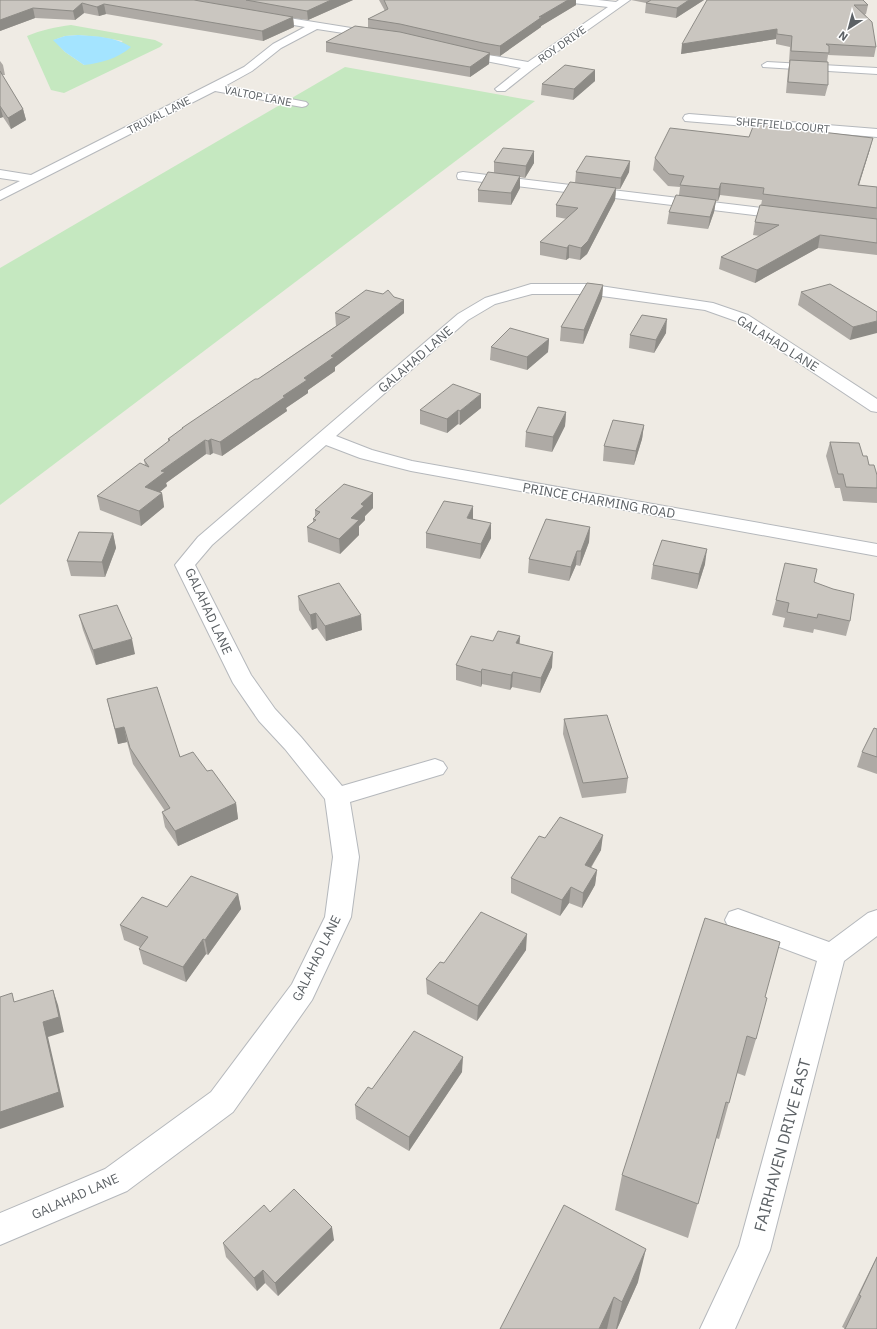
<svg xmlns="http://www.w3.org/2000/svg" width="877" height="1329" font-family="'IBM Plex Sans',sans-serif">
  <rect width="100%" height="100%" fill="#efebe4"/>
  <!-- green -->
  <g fill="#c5e8c0" fill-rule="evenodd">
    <path d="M71 25 155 40 163 44 160 47 64 93 51 90 27 36C41 30 56 27 71 25ZM78 35 99 37 123 41 84 65 65 52 54 40 65 36Z"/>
    <polygon points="345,67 535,101 0,505 0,268"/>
  </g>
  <!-- water -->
  <path fill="#a4e4ff" d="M78 35C96 36 116 37 131 47 117 59 101 63 84 65L65 52 53 40 65 36Z"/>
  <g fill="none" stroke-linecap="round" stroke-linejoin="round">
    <!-- minor casing -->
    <g stroke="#b5b8bc" stroke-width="2">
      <g id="minor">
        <polygon points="568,0 598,0 616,2 619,0 630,0 534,68 505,91 497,91 495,89 521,68 460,56 455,53 460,50 528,62 608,7 573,3"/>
        <polygon points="264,14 376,32 381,35 376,38 317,29 281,48 252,71 225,86 306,102 308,104 306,106 302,107 215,91 0,200 0,191 20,181 0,178 0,170 31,175 244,67 273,44 305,27 260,19 259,17"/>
        <polygon points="767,62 877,68 877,74 763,67 762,65"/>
        <polygon points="689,114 877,129 877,137 685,121 683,118 685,115"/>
        <polygon points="463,172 786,211 791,212 793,215 791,218 786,219 458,179 457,176 458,173"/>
        <polygon points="531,284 587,284 713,303 748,315 877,399 877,412 871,411 736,321 705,310 587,294 532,294 495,304 468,320 336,436 372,450 412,461 877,544 877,556 411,471 360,458 326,445 212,545 195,565 251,675 275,709 301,737 342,786 435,759 443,762 447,768 443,774 350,802 359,857 351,917 312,1000 233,1112 127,1191 0,1245 0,1213 105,1169 211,1092 292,984 325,917 333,857 325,799 285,749 259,721 233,683 175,565 198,537 458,314 485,298"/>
        <polygon points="738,909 829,942 868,913 877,910 877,936 844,961 770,1250 735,1329 700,1329 739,1246 817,961 729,928 725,920 729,912"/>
      </g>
    </g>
    <!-- minor -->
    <use href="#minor" fill="#fff" fill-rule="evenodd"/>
  </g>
  <!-- wall -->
  <g fill="#aeaaa5">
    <polygon points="0,0 353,0 308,20 293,18 294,27 263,41 106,14 99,16 84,13 75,20 35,18 0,31"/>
    <polygon points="379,0 576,0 576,5 541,26 541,27 500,56 489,55 489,64 470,77 326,52 326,42 368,28 368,19 385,11"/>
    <polygon points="631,0 704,0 676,18 645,13 646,3"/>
    <polygon points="707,0 868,5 866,14 865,14 876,47 874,57 828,55 827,62 828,85 825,96 786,93 788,70 790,62 789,62 790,47 776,44 776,39 681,54"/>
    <polygon points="0,61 3,65 5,75 2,75 23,109 26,120 11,129 3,117 0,118"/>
    <polygon points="595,70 595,81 573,100 541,95 542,84"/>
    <polygon points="749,137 870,149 859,185 877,187 877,255 818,248 755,283 719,269 721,257 760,236 753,235 755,222 761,205 762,200 720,195 718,201 716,201 714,212 708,229 667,224 669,212 679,195 680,187 668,186 653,170 655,158"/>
    <polygon points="534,151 534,163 525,178 520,177 520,188 511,205 478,202 478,190 494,173 494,162"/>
    <polygon points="630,161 629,172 620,189 616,189 615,200 587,254 580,260 569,258 566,260 540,255 540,242 567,219 556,217 556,205 575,183 576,172"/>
    <polygon points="603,285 602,298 583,344 560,341 561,327"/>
    <polygon points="801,292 877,312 850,340 798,305"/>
    <polygon points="383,294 404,313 335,367 335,371 308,390 308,393 286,408 287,411 222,456 213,453 210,455 206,454 166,483 167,486 160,492 162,493 164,507 141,526 100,510 97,496 145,465 144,460 168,442 168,439 182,429 182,428 258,379 336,326 335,313"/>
    <polygon points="666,333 654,353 629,348 630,335"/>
    <polygon points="549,339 548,352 527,370 490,360 491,347"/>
    <polygon points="481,408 460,425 458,424 447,433 420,424 420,410"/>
    <polygon points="566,412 565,426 552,452 525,447 526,432"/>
    <polygon points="644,425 642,439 634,465 603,461 604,446"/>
    <polygon points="830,442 863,456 877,475 877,503 843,501 840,488 835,488 826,456"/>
    <polygon points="373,493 373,508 365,516 365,520 359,526 359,535 340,554 308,542 307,527 313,522 313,519 315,516 315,510"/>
    <polygon points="473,519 491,538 480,559 426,548 426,533"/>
    <polygon points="590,527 589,542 580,566 576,565 569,581 528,573 529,559"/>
    <polygon points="113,533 116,548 105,577 71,576 67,561"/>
    <polygon points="705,564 697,589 651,579 653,565"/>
    <polygon points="814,582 850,621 846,636 814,629 813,633 783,627 785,618 772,615 776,600"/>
    <polygon points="298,596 362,630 326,641 317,628 312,630 299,610"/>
    <polygon points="79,615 135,654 96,665 83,630"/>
    <polygon points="520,636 519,644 552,667 540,693 512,687 510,690 482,684 481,687 456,680 456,665 493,641"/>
    <polygon points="107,699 180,757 207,771 236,803 238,819 178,846 165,827 162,812 165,811 133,764 127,742 118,744"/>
    <polygon points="564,719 628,778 626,793 582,798 563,734"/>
    <polygon points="877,729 877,774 857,767 862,752"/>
    <polygon points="545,838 601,850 591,868 597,870 595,885 582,908 569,903 560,916 511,893 511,878"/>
    <polygon points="238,894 241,909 208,955 206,954 186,982 143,964 139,949 140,947 124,940 120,925 167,907"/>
    <polygon points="526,950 477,1021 427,994 426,979 444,963"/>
    <polygon points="765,997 756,1039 745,1076 737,1073 719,1139 716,1138 688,1238 615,1210 622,1175"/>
    <polygon points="462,1072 409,1151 356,1119 355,1105 372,1089"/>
    <polygon points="270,1212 334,1240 278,1296 265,1283 257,1291 226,1257 223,1243"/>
    <polygon points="877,1256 877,1329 844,1329 844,1328 842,1327"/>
    <polygon points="638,1282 617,1329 500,1329"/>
  </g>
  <!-- shaded-wall -->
  <g fill="#8d8b86">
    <polygon points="331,0 353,0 308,20 307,11"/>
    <polygon points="568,0 576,0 576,5 541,26 541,27 500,56 500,46 539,17"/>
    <polygon points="689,0 704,0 676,18 677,8"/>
    <polygon points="82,3 84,13 75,20 73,11"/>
    <polygon points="104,4 106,14 99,16 97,7"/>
    <polygon points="33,8 35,18 0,31 0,20"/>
    <polygon points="293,17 294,27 263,41 262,31"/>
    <polygon points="777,29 776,39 681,54 682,44"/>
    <polygon points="490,53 489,64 470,77 470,67"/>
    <polygon points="595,70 595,81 573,100 574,89"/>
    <polygon points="0,106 3,117 0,118"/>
    <polygon points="23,109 26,120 11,129 8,118"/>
    <polygon points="873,138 870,149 855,197 858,185"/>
    <polygon points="534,151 534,163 525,178 526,166"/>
    <polygon points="630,161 629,172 620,189 621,178"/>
    <polygon points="520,176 520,188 511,205 511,193"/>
    <polygon points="721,183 720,195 718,201 719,189"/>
    <polygon points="616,188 615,200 587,254 580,260 581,248"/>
    <polygon points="716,200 714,212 708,229 710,217"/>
    <polygon points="820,235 818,248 755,283 757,270"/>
    <polygon points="569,245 569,258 566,260 567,248"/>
    <polygon points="603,285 602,298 583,344 584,330"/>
    <polygon points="404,300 404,313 335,367 335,371 308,390 308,393 286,408 287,411 222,456 220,442 304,378 331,356"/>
    <polygon points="667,319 666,333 654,353 656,340"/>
    <polygon points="877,321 877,333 850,340 853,327"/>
    <polygon points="549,339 548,352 527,370 527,357"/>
    <polygon points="481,394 481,408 460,425 460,411"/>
    <polygon points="458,410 458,424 447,433 447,419"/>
    <polygon points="566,412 565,426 552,452 553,437"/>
    <polygon points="644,425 642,439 634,465 636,451"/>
    <polygon points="211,439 213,453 210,455 208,441"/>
    <polygon points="205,440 206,454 166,483 167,486 148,502 145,487 161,471"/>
    <polygon points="162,493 164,507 141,526 139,511"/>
    <polygon points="373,493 373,508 365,516 365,520 359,526 359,535 340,554 339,539 351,518 361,504"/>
    <polygon points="473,506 473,520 467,518"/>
    <polygon points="491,523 491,538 480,559 481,544"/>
    <polygon points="590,527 589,542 580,566 581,551"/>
    <polygon points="113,533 116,548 105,577 102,562"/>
    <polygon points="707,549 705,564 697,589 699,574"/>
    <polygon points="577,551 576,565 569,581 571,567"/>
    <polygon points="316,613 317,628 312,630 310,615"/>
    <polygon points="361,615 362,630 326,641 325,626"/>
    <polygon points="520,636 519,651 516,643"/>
    <polygon points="132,639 135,654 96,665 93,650"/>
    <polygon points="553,652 552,667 540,693 541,678"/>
    <polygon points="482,669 482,684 481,687 481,672"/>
    <polygon points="513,672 512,687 510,690 511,675"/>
    <polygon points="124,727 127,742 118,744 115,729"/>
    <polygon points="236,803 238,819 178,846 175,831"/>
    <polygon points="603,835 601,850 583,880 585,865"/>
    <polygon points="597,870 595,885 582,908 583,893"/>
    <polygon points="571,887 569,903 560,916 562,900"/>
    <polygon points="238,894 241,909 208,955 205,940"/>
    <polygon points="527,934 526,950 477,1021 478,1006"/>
    <polygon points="203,939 206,954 186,982 183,967"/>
    <polygon points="53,990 58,1005 64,1032 48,1037 64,1107 0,1129 0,1112 43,1022"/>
    <polygon points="463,1057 462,1072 409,1151 409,1137"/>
    <polygon points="332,1227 334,1240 278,1296 275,1283"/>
    <polygon points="646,1249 638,1282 617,1329 616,1329 622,1302"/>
    <polygon points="263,1270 265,1283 257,1291 254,1278"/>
    <polygon points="614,1297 607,1329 599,1329"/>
  </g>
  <!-- building -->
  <g fill="#cac6c0" stroke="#8d8b86">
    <polygon points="0,0 194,0 293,17 262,31 104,4 97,7 82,3 73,11 33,8 0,20"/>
    <polygon points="246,0 331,0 307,11"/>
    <polygon points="384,0 568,0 539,17 542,17 500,46 483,43 400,24 368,19 388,9"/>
    <polygon points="651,0 689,0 677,8 646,3"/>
    <polygon points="707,0 863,0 868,5 854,5 872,22 876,47 826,44 829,46 829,53 791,51 792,36 777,34 777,29 682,44"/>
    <polygon points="355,26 400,32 490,53 470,67 326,42"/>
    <polygon points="790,60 828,62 828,85 788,82"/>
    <polygon points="565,65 595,70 574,89 542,84"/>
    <polygon points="0,71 23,109 8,118 0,106"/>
    <polygon points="754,124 873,138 858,185 877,187 877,208 763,194 764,188 721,183 719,189 680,185 684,176 669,174 655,158 670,128 749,137"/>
    <polygon points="503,148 534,151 526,166 494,162"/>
    <polygon points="586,156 630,161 621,178 576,172"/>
    <polygon points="488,172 520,176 511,193 478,190"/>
    <polygon points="570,182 616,188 588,241 581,248 569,245 567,248 540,242 578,208 556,205"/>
    <polygon points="676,195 716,200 710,217 669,212"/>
    <polygon points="760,205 877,219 877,243 820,235 757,270 721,257 779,225 755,222"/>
    <polygon points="587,283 603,285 584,330 561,327"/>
    <polygon points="830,284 877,312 877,321 853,327 801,292"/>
    <polygon points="366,290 383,294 388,290 394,297 404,300 331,356 334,357 304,378 307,380 283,396 285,397 220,442 211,439 208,441 205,440 161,471 165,472 145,487 162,493 139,511 97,496 140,463 149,467 144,460 170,440 168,439 183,428 182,428 255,379 258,379 350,317 335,313"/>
    <polygon points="642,315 667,319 656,340 630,335"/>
    <polygon points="510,328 549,339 527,357 491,347"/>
    <polygon points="453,384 481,394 460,411 458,410 447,419 420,410"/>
    <polygon points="538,407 566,412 553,437 526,432"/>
    <polygon points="613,420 644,425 636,451 604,446"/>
    <polygon points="830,442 859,443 863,456 867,456 869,465 874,465 877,475 877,488 846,487 843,474 838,474"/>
    <polygon points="344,484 373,493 361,504 364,506 351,518 359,520 339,539 307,527 316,520 313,519 320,512 315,510"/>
    <polygon points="444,501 473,506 467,518 491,523 481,544 426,533"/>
    <polygon points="546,519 590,527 581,551 577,551 571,567 529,559"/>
    <polygon points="79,532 113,533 102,562 67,561"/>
    <polygon points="662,540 707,549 699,574 653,565"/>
    <polygon points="785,563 817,569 814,582 833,589 854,594 850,621 818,614 817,618 787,612 789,603 776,600"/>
    <polygon points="339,583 361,615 325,626 316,613 310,615 298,596"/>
    <polygon points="117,605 132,639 93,650 79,615"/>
    <polygon points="498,631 520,636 516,643 553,652 541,678 513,672 511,675 482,669 481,672 456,665 471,636 493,641"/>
    <polygon points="157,687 180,757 193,752 207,771 212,770 236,803 175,831 162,812 170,808 130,748 124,727 115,729 107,699"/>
    <polygon points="607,715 628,778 583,783 564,719"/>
    <polygon points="874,728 877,729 877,757 862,752"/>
    <polygon points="560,817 603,835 585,865 597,870 583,893 571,887 562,900 511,878 539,836 545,838"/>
    <polygon points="191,876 238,894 205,940 203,939 183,967 139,949 148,937 120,925 142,897 167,907"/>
    <polygon points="481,912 527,934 478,1006 426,979 440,962 444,963"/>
    <polygon points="705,918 780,942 765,997 767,998 756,1039 747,1036 729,1103 726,1102 698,1204 622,1175"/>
    <polygon points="53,990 59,1017 43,1022 59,1092 0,1112 0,997 12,993 14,1002"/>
    <polygon points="414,1031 463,1057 409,1137 355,1105 368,1087 372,1089"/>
    <polygon points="294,1189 332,1227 275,1283 263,1270 254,1278 223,1243 264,1205 270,1212"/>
    <polygon points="564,1205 646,1249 622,1302 614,1297 599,1329 500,1329"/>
    <polygon points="877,1257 877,1329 845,1329 861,1296 859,1295"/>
  </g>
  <g text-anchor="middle" stroke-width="3" stroke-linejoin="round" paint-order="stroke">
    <!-- far-street labels -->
    <g font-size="11" fill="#5c6165" stroke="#fff">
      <text transform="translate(562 44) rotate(-35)" y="4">ROY DRIVE</text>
      <text transform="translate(258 96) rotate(11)" y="4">VALTOP LANE</text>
      <text transform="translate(159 115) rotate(-27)" y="4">TRUVAL LANE</text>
      <text transform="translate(783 125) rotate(5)" y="4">SHEFFIELD COURT</text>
    </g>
    <!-- street labels -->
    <g font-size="13" fill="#5c6165" stroke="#fff">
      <text transform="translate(778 343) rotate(32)" y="5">GALAHAD LANE</text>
      <text transform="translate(415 359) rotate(-41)" y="5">GALAHAD LANE</text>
      <text transform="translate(599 500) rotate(10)" y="5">PRINCE CHARMING ROAD</text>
      <text transform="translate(209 611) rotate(65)" y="5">GALAHAD LANE</text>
      <text transform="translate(316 958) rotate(-64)" y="5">GALAHAD LANE</text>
      <text transform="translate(75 1196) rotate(-24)" y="5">GALAHAD LANE</text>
    </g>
    <!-- near-street labels -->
    <g font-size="16" fill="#5c6165" stroke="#fff">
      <text transform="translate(782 1145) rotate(-75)" y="6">FAIRHAVEN DRIVE EAST</text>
    </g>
  </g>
  <!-- north arrow -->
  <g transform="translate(849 28) rotate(216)" stroke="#ffffff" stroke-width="3" paint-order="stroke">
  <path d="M0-3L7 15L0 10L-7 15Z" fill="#5c6165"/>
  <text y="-6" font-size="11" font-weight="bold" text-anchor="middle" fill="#5c6165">N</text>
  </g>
</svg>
